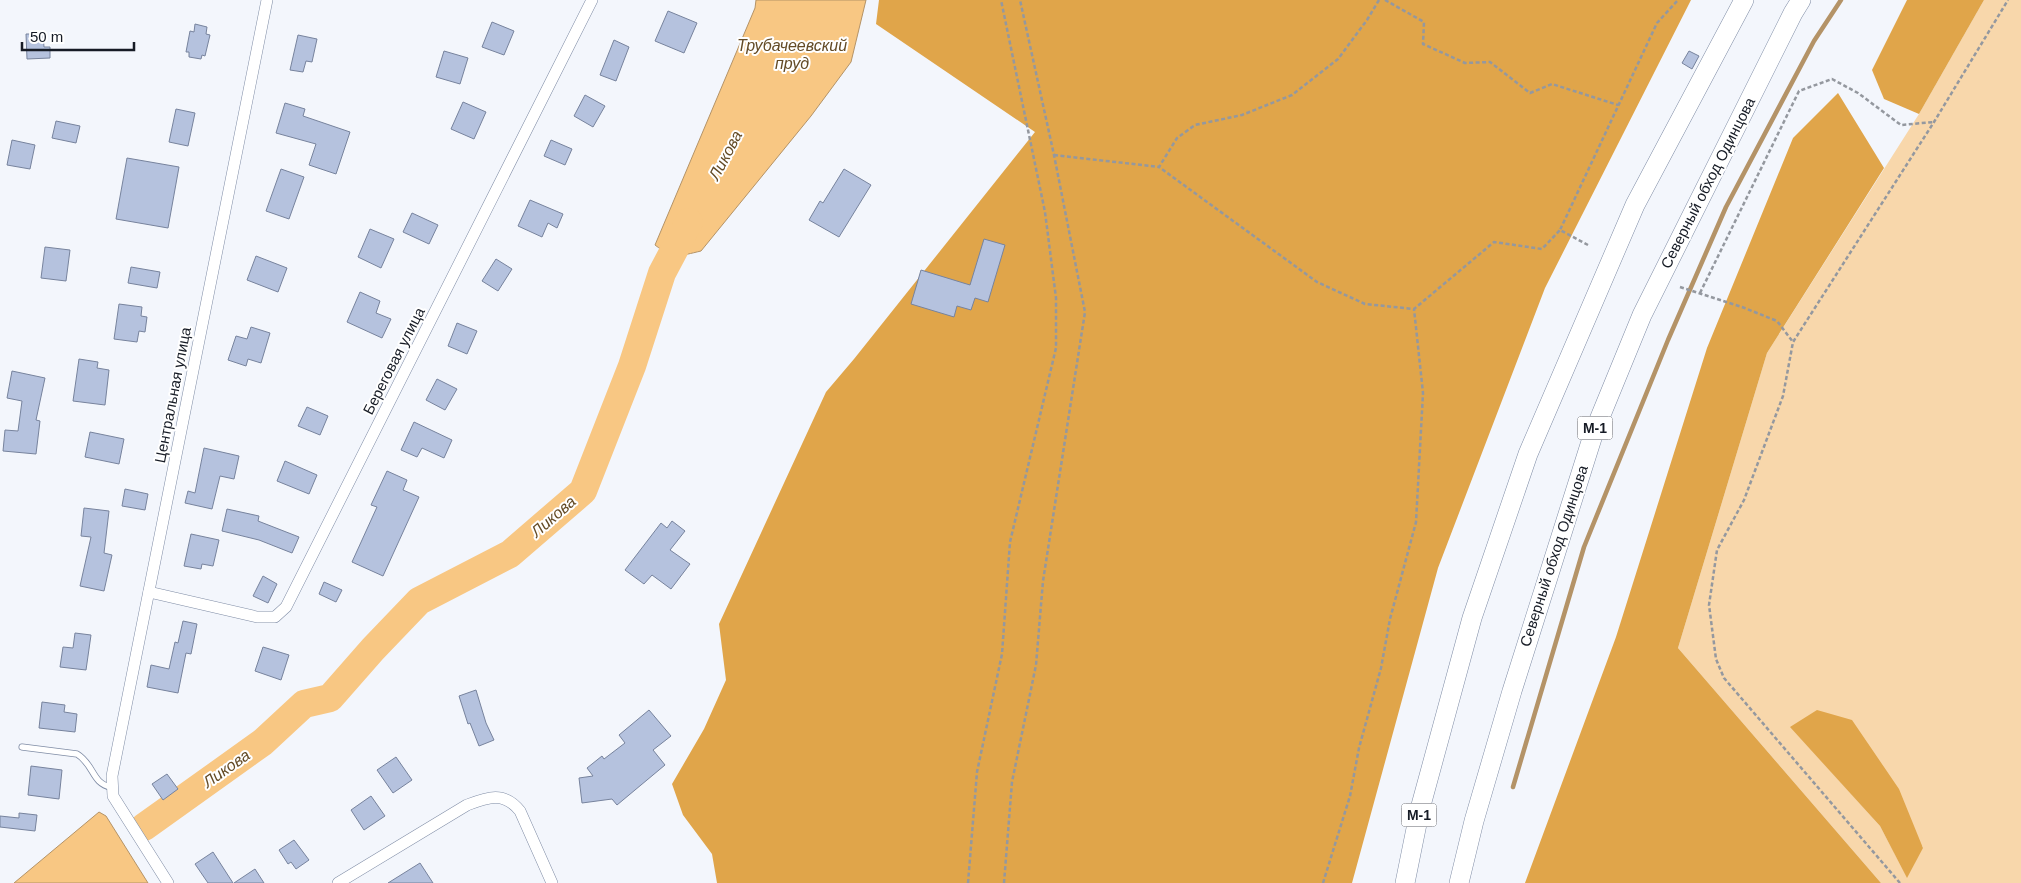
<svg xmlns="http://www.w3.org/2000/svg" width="2021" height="883" font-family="Arial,sans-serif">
  <rect width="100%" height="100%" fill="#f3f6fc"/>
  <!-- green -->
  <path fill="#f8d7ab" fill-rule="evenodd" d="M1984 0H2021V883H1881L1678 648 1767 353 1919 114ZM1791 727 1923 847 1907 877 1880 826Z"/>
  <!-- forest -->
  <g fill="#e0a54a">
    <polygon points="879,0 1691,0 1545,288 1438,568 1352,883 717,883 712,854 683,815 672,784 704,729 726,680 719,624 826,392 854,359 1035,132 876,24"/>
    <polygon points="1907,0 1984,0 1919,114 1884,99 1872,70"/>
    <polygon points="1838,93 1884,168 1767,353 1678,648 1881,883 1525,883 1616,637 1707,348 1793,138"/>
    <polygon points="1817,710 1852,720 1899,789 1923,848 1907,878 1880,826 1790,727"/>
  </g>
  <!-- water -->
  <g fill="#f8c783" stroke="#b49367">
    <path d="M756 0H866L851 62 811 116 701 251C680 256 673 259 655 245L755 8Z"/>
    <polygon points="99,812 106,816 148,883 14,883"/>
  </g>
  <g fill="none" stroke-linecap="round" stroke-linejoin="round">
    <!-- stream -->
    <polyline stroke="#b49367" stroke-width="4.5" points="1513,787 1584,547 1668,340 1726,207 1814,41 1841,0"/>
    <!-- river -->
    <polyline stroke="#f8c783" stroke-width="28" points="144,827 263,742 304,704 330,698 373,649 419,601 510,554 583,491 632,366 662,273 689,222"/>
  </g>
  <!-- building -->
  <g fill="#b5c2de" stroke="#77839d">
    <polygon points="668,11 697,23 684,53 655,41"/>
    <polygon points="492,22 514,31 504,55 482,47"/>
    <polygon points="195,24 207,27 206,34 210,35 205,56 202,55 201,59 189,57 189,52 186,52 190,31 194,32"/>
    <polygon points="26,34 43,34 44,47 50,47 50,58 27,59"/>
    <polygon points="298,35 317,39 312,62 306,61 303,72 290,70"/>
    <polygon points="614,40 629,47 616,81 600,75"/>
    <polygon points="444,51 468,58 460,84 436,77"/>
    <polygon points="1689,51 1699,56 1692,69 1682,63"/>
    <polygon points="585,95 605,106 593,127 574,116"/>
    <polygon points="463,102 486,112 474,139 451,129"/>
    <polygon points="285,103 305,109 303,116 350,132 336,174 309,165 316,144 276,133"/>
    <polygon points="176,109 195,113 188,146 169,142"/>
    <polygon points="56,121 80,126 76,143 52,138"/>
    <polygon points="12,140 35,145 30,169 7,165"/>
    <polygon points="551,140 572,149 565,165 544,156"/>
    <polygon points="127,158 179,167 168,228 116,219"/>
    <polygon points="281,169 304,177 289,219 266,211"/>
    <polygon points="844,169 871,185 839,237 809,220 820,201 823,203"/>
    <polygon points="530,200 563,214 557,228 548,223 542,237 518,226"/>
    <polygon points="412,213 438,225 429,244 403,232"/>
    <polygon points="370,229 394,239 381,268 358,257"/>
    <polygon points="984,239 1005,245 988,302 975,298 971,310 957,306 954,317 911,304 921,270 970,285"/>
    <polygon points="45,247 70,250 66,281 41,278"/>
    <polygon points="256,256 287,268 278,292 247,280"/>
    <polygon points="496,259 512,269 498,291 482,281"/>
    <polygon points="131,267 160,272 157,288 128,283"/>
    <polygon points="360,292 380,301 376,313 391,319 382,338 347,322"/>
    <polygon points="119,304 142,307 141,316 147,317 145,332 139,331 137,342 114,339"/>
    <polygon points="457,323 477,331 467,354 448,346"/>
    <polygon points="251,327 270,333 261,363 248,359 246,366 228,360 236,336 247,339"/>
    <polygon points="79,359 98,362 97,368 109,370 105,405 73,401"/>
    <polygon points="12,371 45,378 36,420 40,421 36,454 3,451 5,430 18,431 22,401 7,398"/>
    <polygon points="437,379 457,389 445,410 426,400"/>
    <polygon points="307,407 328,416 320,435 298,426"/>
    <polygon points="414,422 452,440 444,458 422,448 417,457 401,450"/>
    <polygon points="90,432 124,439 119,464 85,457"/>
    <polygon points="204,448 239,456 234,479 220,476 212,509 185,503 188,491 195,493"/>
    <polygon points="285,461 317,475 309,494 277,481"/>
    <polygon points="387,471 407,480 403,490 419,497 383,576 352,562 377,507 371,505"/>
    <polygon points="125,489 148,494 145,510 122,506"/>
    <polygon points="84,508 109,511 104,553 112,555 104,591 80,586 91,537 81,536"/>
    <polygon points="227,509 259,516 258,521 299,537 292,553 259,540 222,531"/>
    <polygon points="672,521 685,531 670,550 690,564 671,589 652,575 644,584 625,570 661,523 667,528"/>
    <polygon points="191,534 219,540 213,566 202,564 201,569 184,566"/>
    <polygon points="263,576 277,584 268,603 253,596"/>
    <polygon points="324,582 342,590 336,602 319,594"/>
    <polygon points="183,621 197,624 191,654 186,653 178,693 147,687 151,665 169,669 175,642 178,643"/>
    <polygon points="75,633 91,635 86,670 60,667 63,647 73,648"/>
    <polygon points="263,647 289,655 281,680 255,671"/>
    <polygon points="476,690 486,723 494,740 479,746 470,723 468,724 459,696"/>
    <polygon points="42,702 65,705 64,712 77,714 75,732 39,728"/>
    <polygon points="649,710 671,736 653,750 665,765 617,805 612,799 582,803 579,778 593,776 587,768 602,756 604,759 625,743 619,735"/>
    <polygon points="396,757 412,780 393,793 377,770"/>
    <polygon points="31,766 62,770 59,799 28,795"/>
    <polygon points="167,774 178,789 163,800 152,784"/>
    <polygon points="371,796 385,816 364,830 351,810"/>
    <polygon points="19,813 37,815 35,831 0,827 0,816 19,818"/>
    <polygon points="294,840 309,860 296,869 291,862 288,864 279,850"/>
    <polygon points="213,852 233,883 208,883 195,864"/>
    <polygon points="420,863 433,883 388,883"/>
    <polygon points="255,869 264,883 234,883"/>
  </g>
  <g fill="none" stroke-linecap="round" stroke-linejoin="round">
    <!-- service casing -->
    <g stroke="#7f8ca5" stroke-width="7">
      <path id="service" d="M22 747 77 754C94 764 92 784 111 787"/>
    </g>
    <!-- minor casing -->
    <g stroke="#7f8ca5" stroke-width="12">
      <g id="minor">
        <polyline points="149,592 257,617 275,617 286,607 592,0"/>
        <polyline points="168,883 113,796 112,776 267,0"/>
        <path d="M338 883 467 805C488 797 504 791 520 811L552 883"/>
      </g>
    </g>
    <!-- trunk casing -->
    <g stroke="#7f8ca5" stroke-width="20">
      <g id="trunk">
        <polyline points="1405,883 1420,809 1472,618 1528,454 1635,205 1744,0"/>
        <polyline points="1459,883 1474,821 1512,691 1594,432 1642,315 1793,13 1801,0"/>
      </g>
    </g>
    <!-- path -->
    <g stroke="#94989f" stroke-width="2.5" stroke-dasharray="4 2.5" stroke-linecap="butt">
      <polyline points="1379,0 1367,20 1338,59 1292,95 1242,115 1195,125 1177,138 1159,167 1317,282 1365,304 1414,309 1494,242 1542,249 1560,230"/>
      <polyline points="1385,0 1424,22 1423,44 1465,63 1490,62 1530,93 1552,84 1618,105"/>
      <polyline points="1054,155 1159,167"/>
      <polyline points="1588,245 1560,230 1657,23 1678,0"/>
      <polyline points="1680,287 1742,307 1777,321 1793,342"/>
      <polyline points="1700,293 1799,91 1832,79 1858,93 1901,125 1934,122"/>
      <polyline points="968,883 977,772 1002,654 1010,542 1056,348 1056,298 1045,212 1001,0"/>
      <polyline points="1004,883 1012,782 1036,665 1043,581 1085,312 1054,155 1020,0"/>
      <polyline points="1323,883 1350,796 1359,748 1381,668 1390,619 1416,522 1423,393 1414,309"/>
      <polyline points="1900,883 1724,678 1716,659 1709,605 1717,550 1744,500 1783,396 1793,342 1934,122 2008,0"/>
    </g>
    <!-- service -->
    <use href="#service" stroke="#fff" stroke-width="5.5"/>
    <!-- minor -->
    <use href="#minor" stroke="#fff" stroke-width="11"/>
    <!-- trunk -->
    <use href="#trunk" stroke="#fff" stroke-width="19"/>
  </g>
  <g text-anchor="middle" stroke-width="4" stroke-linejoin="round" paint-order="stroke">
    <!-- shield labels -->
    <g fill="#fff" stroke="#5c5f66" stroke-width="1">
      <rect x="1577.5" y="416.5" width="35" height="23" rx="4"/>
      <rect x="1401.5" y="803.5" width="35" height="23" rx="4"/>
    </g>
    <g font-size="14" font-weight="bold" fill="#161b25">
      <text x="1595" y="433">М-1</text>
      <text x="1419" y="820">М-1</text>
    </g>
    <!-- street labels -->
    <g font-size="15" fill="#161b25" stroke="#fff">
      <text transform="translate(1708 183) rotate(-63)" y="5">Северный обход Одинцова</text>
      <text transform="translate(394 361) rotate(-63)" y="5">Береговая улица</text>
      <text transform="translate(173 395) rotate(-79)" y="5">Центральная улица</text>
      <text transform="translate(1554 556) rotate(-72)" y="5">Северный обход Одинцова</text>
    </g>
    <!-- water labels -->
    <g font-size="16" font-style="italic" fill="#644b26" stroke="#fff">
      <text x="792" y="51">Трубачеевский<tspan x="792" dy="18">пруд</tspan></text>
      <text transform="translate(725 155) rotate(-62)" y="6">Ликова</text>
      <text transform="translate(553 516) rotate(-41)" y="6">Ликова</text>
      <text transform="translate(226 768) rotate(-35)" y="6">Ликова</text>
    </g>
  </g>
  <!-- scale -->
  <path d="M22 42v8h112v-8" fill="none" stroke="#161b25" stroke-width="2.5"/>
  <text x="30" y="42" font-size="15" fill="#161b25" stroke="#ffffff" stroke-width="4" paint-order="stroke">50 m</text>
</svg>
